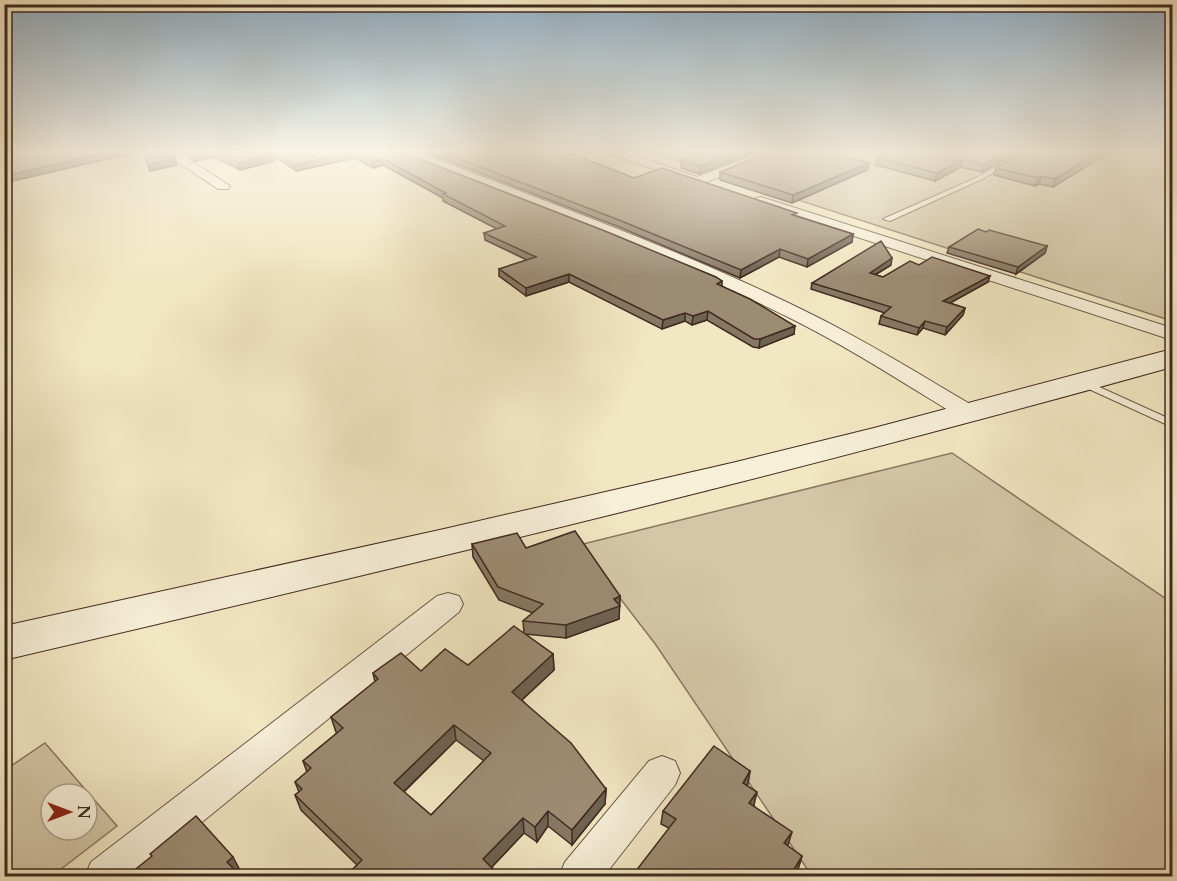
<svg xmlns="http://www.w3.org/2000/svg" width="1177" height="881" font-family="Cardo,serif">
  <rect width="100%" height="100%" fill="#f2e7c3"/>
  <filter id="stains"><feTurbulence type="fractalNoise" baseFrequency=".00333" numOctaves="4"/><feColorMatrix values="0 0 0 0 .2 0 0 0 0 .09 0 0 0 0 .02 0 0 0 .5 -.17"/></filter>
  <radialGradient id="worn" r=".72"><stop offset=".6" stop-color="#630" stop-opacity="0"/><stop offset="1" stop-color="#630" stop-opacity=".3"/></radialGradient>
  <!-- green -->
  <g fill="#d4c7a7" stroke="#8a7863" stroke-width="1.5" fill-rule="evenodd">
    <polygon points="650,152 1172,152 1172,321"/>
    <polygon points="952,453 1172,603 1172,876 812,876 656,645 579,545"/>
    <path d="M45 743 117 826 52 876H5V770ZM51 794H87V830H51Z"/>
  </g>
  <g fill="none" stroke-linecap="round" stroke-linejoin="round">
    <!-- lane casing -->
    <g stroke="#6c5948" stroke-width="2">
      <g id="lane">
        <polygon points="1022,152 1031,152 982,179 890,221 883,219 978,177"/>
        <polygon points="1149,152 1172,155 1172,159 1150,153"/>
        <polygon points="1084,380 1172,420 1172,427 1080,385 1079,383 1080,381"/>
      </g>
    </g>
    <!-- street casing -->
    <g stroke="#6c5948" stroke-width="2">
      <g id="street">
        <polygon points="162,152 178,152 230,186 228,189 218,189"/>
        <polygon points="605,152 625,152 697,177 763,152 782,152 699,185"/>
        <path d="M411 153H421C552 204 685 251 811 314 868 342 922 376 977 408L980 413 977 418 969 420 961 418C907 385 853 350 796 321 672 259 541 210 411 159L409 156Z"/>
        <polygon points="761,197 1172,328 1172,340 756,204 754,201 756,198"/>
        <polygon points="448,593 459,596 463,604 459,612 136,876 85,876 91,862 437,596"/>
        <polygon points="662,756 675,761 680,773 675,785 604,876 559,876 565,862 649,761"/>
      </g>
    </g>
    <!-- secondary casing -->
    <g stroke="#402a1f" stroke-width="2">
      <path id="secondary" d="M1172 349V367C786 475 395 569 4 660V626L444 529 736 462 874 428Z"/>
    </g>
    <!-- lane -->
    <use href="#lane" fill="#f7efd8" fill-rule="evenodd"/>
    <!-- street -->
    <use href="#street" fill="#f7efd8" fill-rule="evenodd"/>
    <!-- secondary -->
    <use href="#secondary" fill="#f7efd8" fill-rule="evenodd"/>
  </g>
  <!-- wall -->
  <g fill="#877864" stroke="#402a1f" stroke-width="1.5" fill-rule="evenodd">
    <polygon points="183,152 409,152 409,155 722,281 722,286 794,334 759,348 753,347 707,320 692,325 685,321 662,329 569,282 526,296 499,276 499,269 527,260 485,240 484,233 497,229 443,201 443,198 383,165 373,168 355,158 296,171 274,156 274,161 240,170 214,157 195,161"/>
    <polygon points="426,152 578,152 573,154 634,178 797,216 853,234 852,242 807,267 779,257 740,278 619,227"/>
    <polygon points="687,152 755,152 699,174 681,168 682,160 696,155"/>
    <polygon points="889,152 1017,152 982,172 961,167 935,181 876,165 878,158"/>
    <polygon points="1024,152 1110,152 1053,187 1039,184 1035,186 994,175 996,168"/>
    <polygon points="869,163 867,170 792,203 720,180 720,172"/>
    <polygon points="1047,246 1045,253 1016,274 947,253 949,247"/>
    <polygon points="891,265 875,275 883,277 919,265 988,282 950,303 965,308 963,315 945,335 923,328 917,335 879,324 881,316 885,313 811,289 812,283"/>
    <path d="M472 544 526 548 620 596 619 619 566 638 525 634 553 654 554 670 522 700 606 789 605 804 572 845 548 826 537 842 524 833 492 867 494 870 495 876H346L357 865 301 810 295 795 299 792 295 782 307 772 303 761 337 733 336 732 331 717 375 682 373 673 421 671 468 665 524 633 523 621 533 613 499 600 473 557ZM456 740 484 761 431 815 404 792Z"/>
    <polygon points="750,771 747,785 754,806 788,845 787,846 802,856 798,869 669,828 661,824 663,811"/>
  </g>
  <!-- shaded-wall -->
  <g fill="#6e6251" stroke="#402a1f" stroke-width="1.5">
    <polygon points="108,152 138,152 4,183 4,176"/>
    <polygon points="202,152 213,152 214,157 195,161 193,154"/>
    <polygon points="273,152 274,161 240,170 239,163"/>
    <polygon points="349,152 354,152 355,158 296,171 294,165"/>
    <polygon points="737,152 755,152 699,174 700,166"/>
    <polygon points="1006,152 1017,152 982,172 984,165"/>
    <polygon points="1100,152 1110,152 1053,187 1055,179"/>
    <polygon points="175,158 177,165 150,171 148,165"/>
    <polygon points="383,159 383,165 373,168 372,161"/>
    <polygon points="963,159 961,167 935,181 937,173"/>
    <polygon points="869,163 867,170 792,203 793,195"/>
    <polygon points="1041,176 1039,184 1035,186 1038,178"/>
    <polygon points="853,234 852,242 807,267 808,259"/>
    <polygon points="1047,246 1045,253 1016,274 1018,267"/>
    <polygon points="780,249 779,257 740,278 741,270"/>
    <polygon points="892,258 891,265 868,279 870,273"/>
    <polygon points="569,274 569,282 526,296 526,288"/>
    <polygon points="990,276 988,282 941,308 943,301"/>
    <polygon points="965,308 963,315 945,335 947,327"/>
    <polygon points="708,311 707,320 692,325 693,316"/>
    <polygon points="685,313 685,321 662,329 663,320"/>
    <polygon points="925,321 923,328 917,335 919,328"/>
    <polygon points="795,326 794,334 759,348 760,339"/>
    <polygon points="620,596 619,619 566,638 566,625"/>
    <polygon points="553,654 554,670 514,707 512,692"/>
    <polygon points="454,725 456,740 397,798 394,783"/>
    <polygon points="750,771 748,784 740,796 743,783"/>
    <polygon points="606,789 605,804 572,845 572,830"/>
    <polygon points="757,792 754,805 747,816 749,803"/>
    <polygon points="548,811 548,826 537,842 535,827"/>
    <polygon points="523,818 524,833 485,874 483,859"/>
    <polygon points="792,832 788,845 780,856 784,843"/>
    <polygon points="802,856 798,869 794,876 790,876"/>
    <polygon points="233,857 241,872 235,876 227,862"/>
    <polygon points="494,870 495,876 488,876"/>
  </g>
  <!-- building -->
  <g fill="#9d8c74" stroke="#402a1f" stroke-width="1.5" fill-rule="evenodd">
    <polygon points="4,152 108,152 4,176"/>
    <polygon points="145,152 166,152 175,158 148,165"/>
    <polygon points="217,152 272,152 273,154 239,163"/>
    <polygon points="276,152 349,152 294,165"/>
    <polygon points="356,152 408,152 409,155 605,231 716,277 722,281 717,284 750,299 795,326 760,339 754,339 708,311 693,316 685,313 663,320 569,274 526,288 499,269 536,257 484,233 505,226 443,194 446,193 383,159 372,161"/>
    <polygon points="442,152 567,152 634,178 662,168 797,213 792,215 853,234 808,259 780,249 741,270 619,220"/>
    <polygon points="705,152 737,152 700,166 682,160"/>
    <polygon points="770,152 828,152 869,163 793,195 720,172"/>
    <polygon points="889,152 1006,152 984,165 963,159 937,173 878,158"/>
    <polygon points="1024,152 1100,152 1055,179 1041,176 1038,178 996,168"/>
    <polygon points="978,229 986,232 989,230 1047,246 1018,267 949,247"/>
    <polygon points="881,241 892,258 870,273 883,277 910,261 919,265 932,257 990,276 943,301 965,308 947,327 925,321 919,328 881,316 891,307 812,283"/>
    <polygon points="575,531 620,596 614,599 620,606 566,625 523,621 543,604 498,587 472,544 517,533 526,548"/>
    <path d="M514 626 553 654 512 692 571 743 606 789 572 830 548 811 535 827 523 818 483 859 494 870 488 876H346L362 860 295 795 302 789 295 782 311 768 303 761 343 728 331 717 378 679 373 673 401 653 421 671 445 649 468 665ZM454 725 491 753 431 815 394 783Z"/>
    <polygon points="714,746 750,771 743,783 757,792 749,803 792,832 784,843 802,856 790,876 632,876 676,819 663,811"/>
    <polygon points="196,816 233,857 227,862 241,876 127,876 152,856 150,854"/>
  </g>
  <!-- sky -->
  <linearGradient id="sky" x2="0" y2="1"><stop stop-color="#93afc3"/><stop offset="0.55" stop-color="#f9f4e4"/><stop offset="1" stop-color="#f9f4e4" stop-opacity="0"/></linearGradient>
  <rect width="1177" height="276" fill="url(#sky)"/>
  <!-- margin -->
  <rect width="1177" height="881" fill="none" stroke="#f2e7c3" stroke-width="24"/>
  <rect x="6" y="6" width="1165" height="869" fill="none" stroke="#402a1f" stroke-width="3"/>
  <rect x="12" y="12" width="1153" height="857" fill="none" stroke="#402a1f" stroke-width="1.5"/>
  <!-- north arrow -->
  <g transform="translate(69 812) rotate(90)"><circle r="28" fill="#f7efd8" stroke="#aea08e" stroke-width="1.5"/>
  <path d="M0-4.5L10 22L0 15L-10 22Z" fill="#8f2418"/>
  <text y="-9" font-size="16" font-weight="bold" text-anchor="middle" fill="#402a1f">N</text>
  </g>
  <rect width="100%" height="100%" filter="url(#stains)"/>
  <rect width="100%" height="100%" fill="url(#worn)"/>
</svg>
